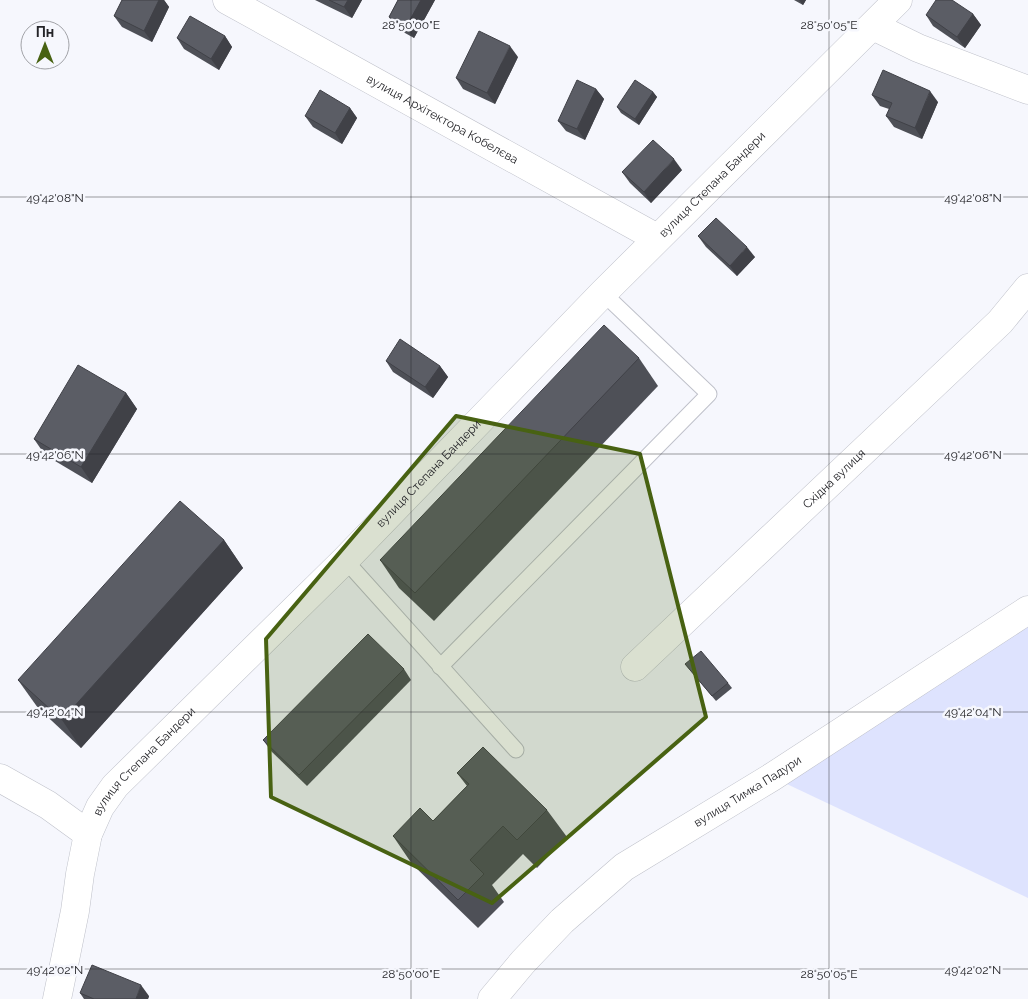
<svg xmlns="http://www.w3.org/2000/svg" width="1028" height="999" font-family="Raleway,sans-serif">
  <rect width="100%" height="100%" fill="#f6f7fd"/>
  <!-- green -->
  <polygon fill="#dee3fe" points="1028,610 1028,898 772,777"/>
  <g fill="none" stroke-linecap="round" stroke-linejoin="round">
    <!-- service casing -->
    <g stroke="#bfc1ca" stroke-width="17">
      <g id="service">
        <polyline points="345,560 516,750"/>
        <polyline points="440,667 709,394 603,293"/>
      </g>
    </g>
    <!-- minor casing -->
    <g stroke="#bfc1ca" stroke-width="29">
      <g id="minor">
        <path id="s1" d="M227 0 657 238"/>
        <polyline points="873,26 918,48 1028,90"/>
        <path id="s2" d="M635 667 1000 322 1028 288"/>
        <path id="s3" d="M492 999 523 962 562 921 624 867 772 777 1028 610"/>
      </g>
    </g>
    <!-- tertiary casing -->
    <g stroke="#bfc1ca" stroke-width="29">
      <g id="tertiary">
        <polyline points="0,778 48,805 88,834"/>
        <path id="s4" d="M57 999 75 911 80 874 88 834 100 807 115 786 345 560 603 293 898 0"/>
      </g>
    </g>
    <!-- service -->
    <use href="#service" stroke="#fff" stroke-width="15"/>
    <!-- minor -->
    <use href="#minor" stroke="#fff" stroke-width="28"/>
    <!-- tertiary -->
    <use href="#tertiary" stroke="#fff" stroke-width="28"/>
  </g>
  <!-- wall -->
  <g fill="#4e5057">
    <polygon points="122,0 164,0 169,7 152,42 122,27 114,16"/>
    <polygon points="315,0 362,0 352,18"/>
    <polygon points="398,0 435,0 414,38 396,28 389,17"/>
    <polygon points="794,0 806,0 803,5"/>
    <polygon points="973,14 981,25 965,48 933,26 926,15"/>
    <polygon points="225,36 232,47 219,70 184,49 177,38"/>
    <polygon points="518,57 495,104 463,89 456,78"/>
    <polygon points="596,89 604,99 585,140 566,131 558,121"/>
    <polygon points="653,92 657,97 639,125 621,113 617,107"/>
    <polygon points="872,95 938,102 922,139 894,127 886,116 889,109 880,106"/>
    <polygon points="350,108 357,118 342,144 313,127 305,116"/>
    <polygon points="682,170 651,203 630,183 622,172"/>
    <polygon points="698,236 755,257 737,276 706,247"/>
    <polygon points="639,358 658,386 434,621 399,588 380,560"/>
    <polygon points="386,361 440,366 448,377 433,398 393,372"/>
    <polygon points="126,393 137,409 92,483 45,455 34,439"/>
    <polygon points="224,540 243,568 81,748 38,708 18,680"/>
    <polygon points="685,664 728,683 732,688 716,701"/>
    <polygon points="404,669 411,680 307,786 271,751 263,740"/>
    <polygon points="457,773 547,810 567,837 537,868 523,854 492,885 504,902 478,928 412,864 393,836 433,821 467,786"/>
    <polygon points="80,993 149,996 148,999 84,999"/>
  </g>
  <!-- shaded-wall -->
  <g fill="#404147">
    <polygon points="159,0 164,0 169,7 152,42 144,31"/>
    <polygon points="348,0 362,0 352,18 344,7"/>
    <polygon points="421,0 435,0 414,38 406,27"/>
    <polygon points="799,0 806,0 803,5"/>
    <polygon points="973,14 981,25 965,48 957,37"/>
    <polygon points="225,36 232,47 219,70 211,59"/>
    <polygon points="510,46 518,57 495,104 487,93"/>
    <polygon points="596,89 604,99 585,140 577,129"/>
    <polygon points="930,91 938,102 922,139 915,128"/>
    <polygon points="653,92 657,97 639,125 635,119"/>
    <polygon points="350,108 357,118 342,144 335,133"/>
    <polygon points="674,159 682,170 651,203 644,192"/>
    <polygon points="747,247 755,257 737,276 730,266"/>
    <polygon points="440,366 448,377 433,398 425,387"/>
    <polygon points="126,393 137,409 92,483 81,467"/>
    <polygon points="224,540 243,568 81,748 62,720"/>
    <polygon points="141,985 149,996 148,999 136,999"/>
  </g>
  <!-- building -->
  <g fill="#5b5d65" stroke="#404147">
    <polygon points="122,0 159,0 144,31 114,16"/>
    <polygon points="329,0 348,0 344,7"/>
    <polygon points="398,0 421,0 406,27 389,17"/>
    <polygon points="936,0 952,0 973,14 957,37 926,15"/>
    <polygon points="190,16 225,36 211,59 177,38"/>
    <polygon points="479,31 510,46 487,93 456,78"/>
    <polygon points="883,70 930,91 915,128 886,116 892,103 872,95"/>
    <polygon points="577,80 596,89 577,129 558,121"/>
    <polygon points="635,80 653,92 635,119 617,107"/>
    <polygon points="320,90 350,108 335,133 305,116"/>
    <polygon points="653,140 674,159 644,192 622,172"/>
    <polygon points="716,218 747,247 730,266 698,236"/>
    <polygon points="604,325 639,358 415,593 380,560"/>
    <polygon points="400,339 440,366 425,387 386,361"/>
    <polygon points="78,365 126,393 81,467 34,439"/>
    <polygon points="180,501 224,540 62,720 18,680"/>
    <polygon points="368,634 404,669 299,775 263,740"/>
    <polygon points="701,651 728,683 712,696 685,664"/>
    <polygon points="483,747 547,810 517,840 503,826 470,860 484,874 458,900 393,836 420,808 433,821 469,784 457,773"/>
    <polygon points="92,965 141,985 136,999 94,999 80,993"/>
  </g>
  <!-- marked area -->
  <path fill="#486212" fill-opacity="0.2" stroke="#486212" stroke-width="4" stroke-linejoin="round" d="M456 416 640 454 706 717 492 903 271 797 266 639Z"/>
  <!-- ticks -->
  <path fill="none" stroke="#242428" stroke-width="1" stroke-opacity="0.45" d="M411 0V999M829 0V999M0 197H1028M0 454H1028M0 712H1028M0 969H1028"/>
  <g text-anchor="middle" stroke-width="5" stroke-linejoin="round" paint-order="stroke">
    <!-- street labels -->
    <g font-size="12" fill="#242428" stroke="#f6f7fd">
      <text dy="4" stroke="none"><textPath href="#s1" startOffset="246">вулиця Архітектора Кобелєва</textPath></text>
      <text dy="4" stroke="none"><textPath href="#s4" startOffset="1071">вулиця Степана Бандери</textPath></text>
      <text dy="4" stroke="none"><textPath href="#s4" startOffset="666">вулиця Степана Бандери</textPath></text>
      <text dy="4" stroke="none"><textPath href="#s2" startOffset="274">Східна вулиця</textPath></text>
      <text dy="4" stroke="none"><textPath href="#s4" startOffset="261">вулиця Степана Бандери</textPath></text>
      <text dy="4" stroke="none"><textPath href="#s3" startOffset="332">вулиця Тимка Падури</textPath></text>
    </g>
  </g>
  <g font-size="12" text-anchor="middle" fill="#242428" stroke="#f6f7fd" stroke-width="5" stroke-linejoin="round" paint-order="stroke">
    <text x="411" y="29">28°50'00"E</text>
    <text x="829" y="29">28°50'05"E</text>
    <text x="55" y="202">49°42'08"N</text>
    <text x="973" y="202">49°42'08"N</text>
    <text x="55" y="459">49°42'06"N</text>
    <text x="973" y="459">49°42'06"N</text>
    <text x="55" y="716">49°42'04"N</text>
    <text x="973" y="716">49°42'04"N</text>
    <text x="55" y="974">49°42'02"N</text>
    <text x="973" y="974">49°42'02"N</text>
    <text x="411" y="978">28°50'00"E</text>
    <text x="829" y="978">28°50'05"E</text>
  </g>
  <!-- north arrow -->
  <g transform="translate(45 45)"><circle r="24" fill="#f6f7fd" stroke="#a2a3a8"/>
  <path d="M0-4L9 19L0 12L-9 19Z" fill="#486212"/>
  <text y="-8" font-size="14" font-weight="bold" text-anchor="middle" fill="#242428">Пн</text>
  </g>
</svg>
